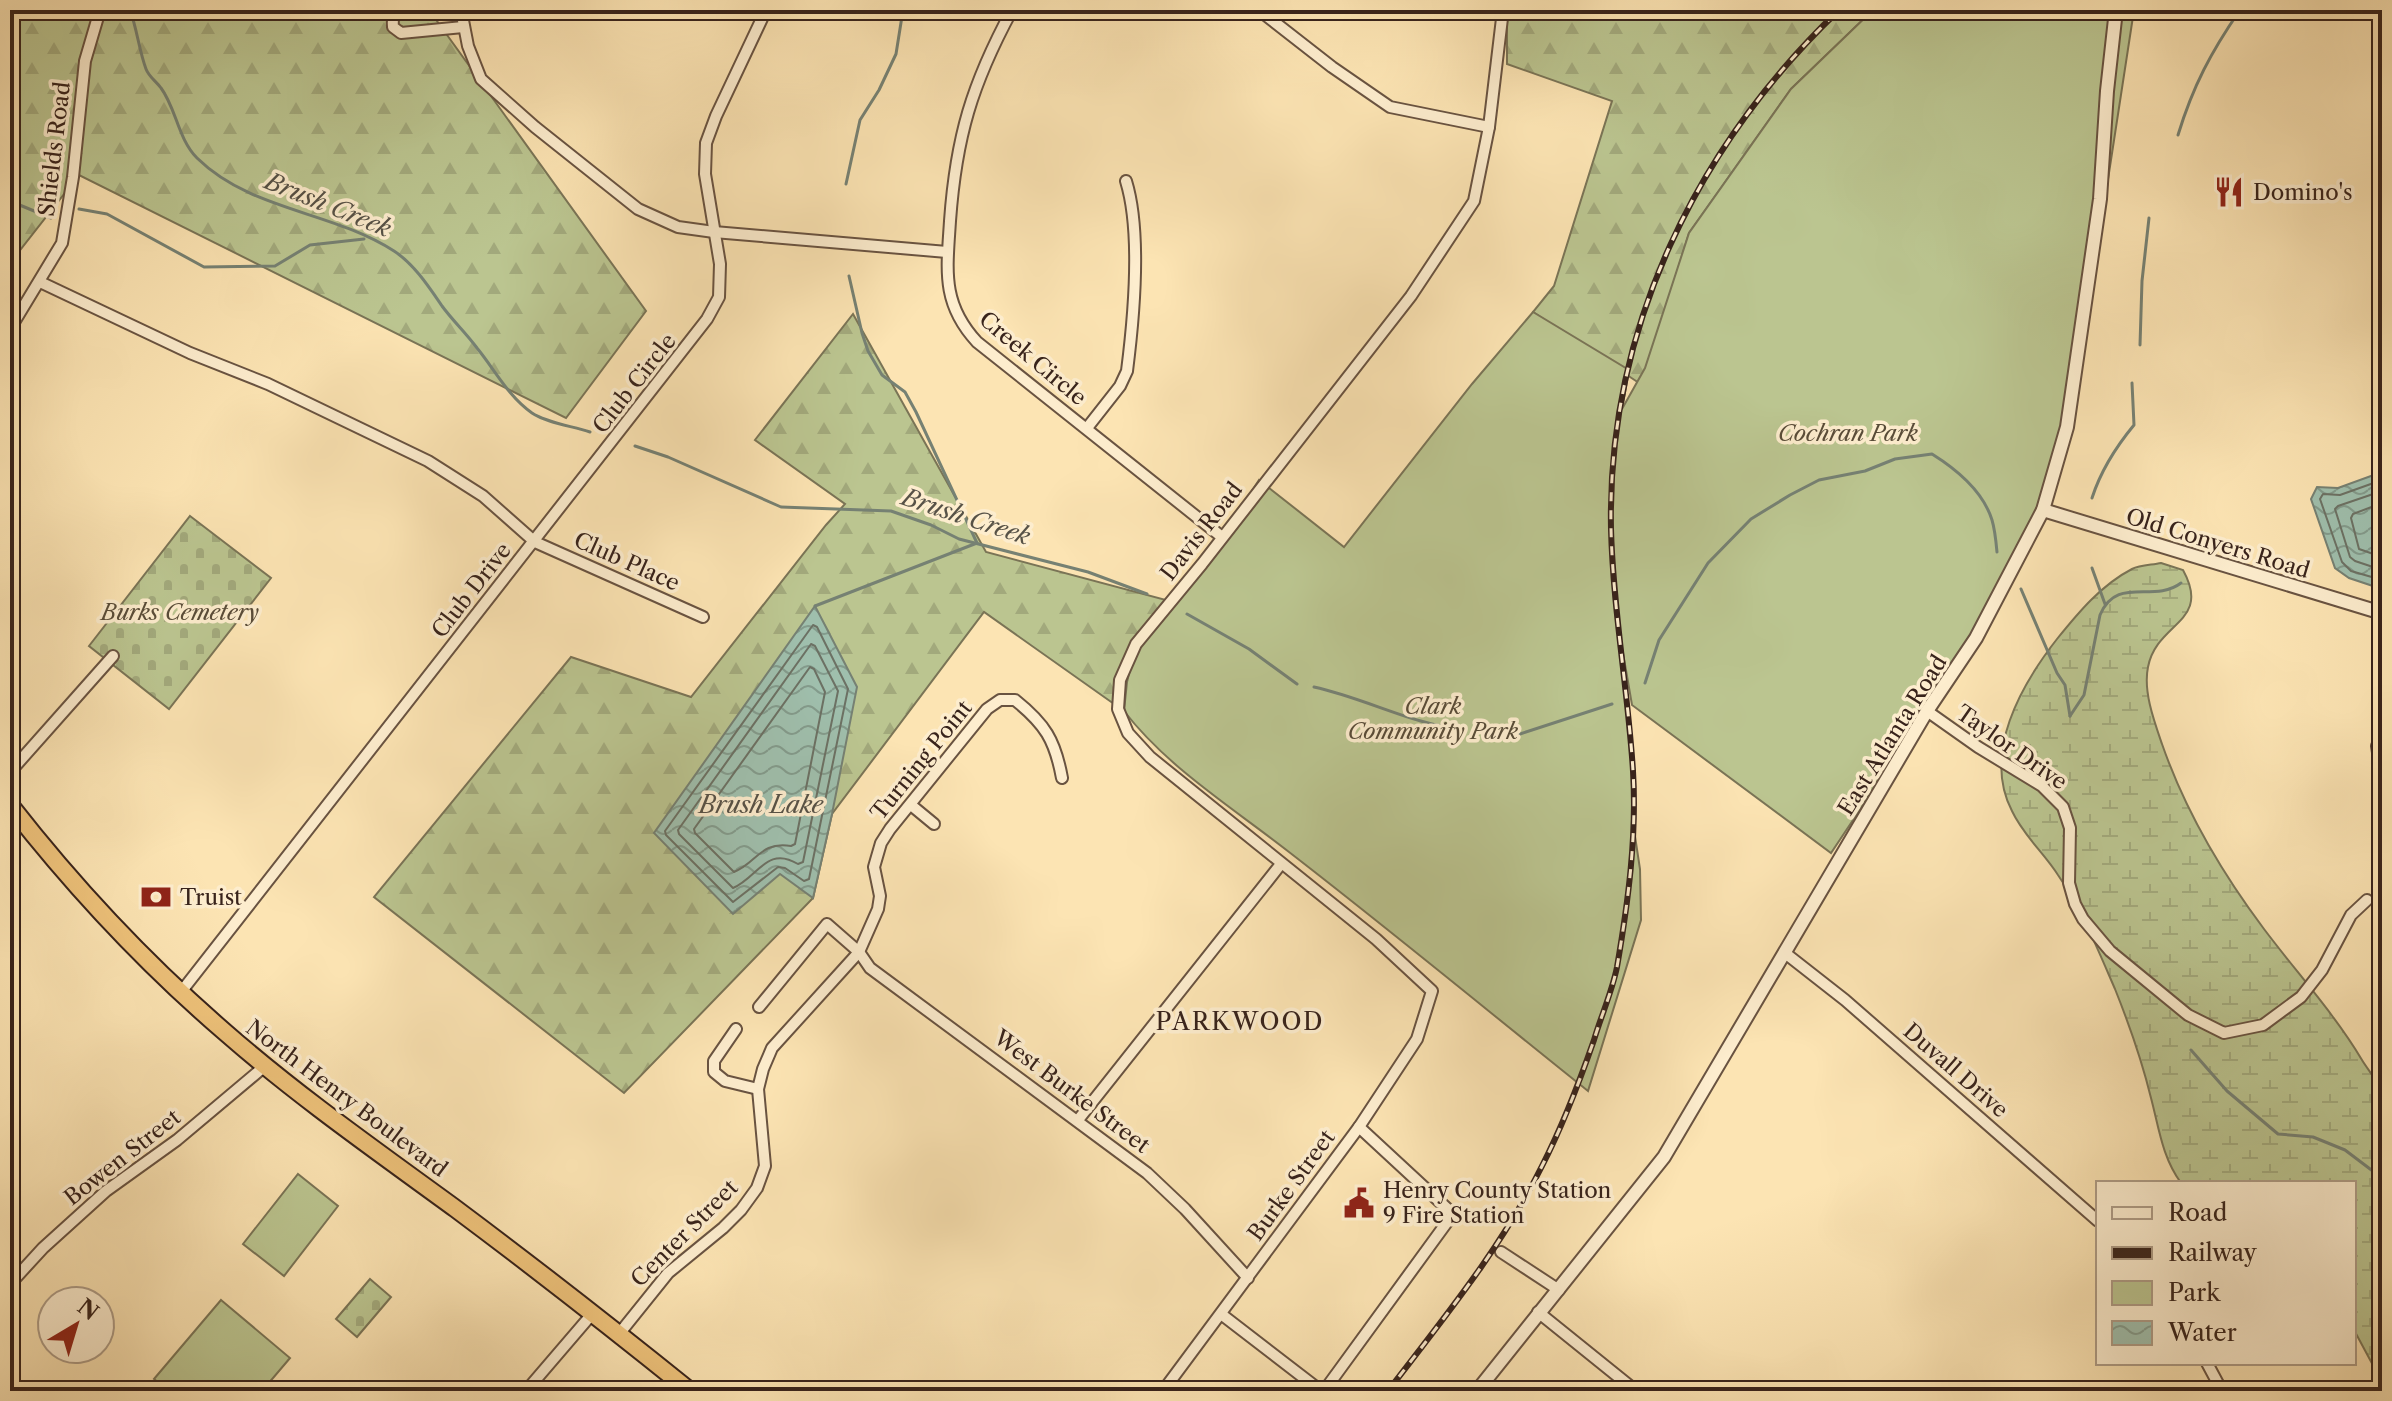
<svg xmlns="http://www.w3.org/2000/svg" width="2392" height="1401" font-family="'Libre Caslon Text',serif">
  <defs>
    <pattern id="forest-firs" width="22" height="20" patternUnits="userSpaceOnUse" patternTransform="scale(2)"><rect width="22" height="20" fill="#bbc590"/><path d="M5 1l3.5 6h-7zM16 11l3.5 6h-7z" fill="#a2a97c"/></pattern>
    <pattern id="wetland-marsh" width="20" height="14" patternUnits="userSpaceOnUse" patternTransform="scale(2)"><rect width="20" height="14" fill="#bbc590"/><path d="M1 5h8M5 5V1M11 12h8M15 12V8" fill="none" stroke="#a2a97c"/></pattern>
    <pattern id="cemetery-stones" width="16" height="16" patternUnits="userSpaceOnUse" patternTransform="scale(2)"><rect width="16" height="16" fill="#bbc590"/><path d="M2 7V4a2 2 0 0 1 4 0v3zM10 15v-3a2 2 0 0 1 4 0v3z" fill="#a2a97c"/></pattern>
    <pattern id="water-waves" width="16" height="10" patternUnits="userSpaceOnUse" patternTransform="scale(2)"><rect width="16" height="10" fill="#9fbfad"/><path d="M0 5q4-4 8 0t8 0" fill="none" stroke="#839b8c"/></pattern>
  </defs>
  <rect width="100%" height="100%" fill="#fce4b3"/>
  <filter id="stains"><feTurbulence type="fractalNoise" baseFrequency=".0025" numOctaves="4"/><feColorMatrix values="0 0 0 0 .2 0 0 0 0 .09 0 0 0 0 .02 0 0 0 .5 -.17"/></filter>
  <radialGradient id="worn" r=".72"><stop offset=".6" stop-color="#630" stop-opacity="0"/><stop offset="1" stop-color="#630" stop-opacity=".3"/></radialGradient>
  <!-- forest -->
  <g fill="url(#forest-firs)" stroke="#7a7456" stroke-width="2">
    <polygon points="10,10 429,10 646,311 566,418 79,175 10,263"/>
    <polygon points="1507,10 1873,10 1791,89 1689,233 1642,385 1533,312 1554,286 1612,101 1507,64"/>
    <polygon points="853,314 986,552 1166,600 1131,645 1124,711 984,612 832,814 813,898 624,1093 374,897 571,657 691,697 826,525 845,504 755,440"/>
  </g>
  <!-- wetland -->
  <path fill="url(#wetland-marsh)" stroke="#7a7456" stroke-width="2" d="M2161 563 2183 570C2212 623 2157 621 2148 667 2143 691 2154 721 2162 744 2185 810 2222 873 2264 929 2297 973 2334 1013 2362 1060 2368 1070 2377 1080 2381 1091 2386 1105 2382 1141 2382 1158 2382 1232 2382 1307 2382 1382L2354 1330V1183H2181C2162 1157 2159 1128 2151 1098 2142 1061 2129 1024 2115 989 2098 950 2082 910 2058 875 2044 853 2023 835 2012 811 1982 753 2021 685 2057 639 2078 613 2101 585 2132 569 2140 565 2152 565 2161 563Z"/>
  <!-- cemetery -->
  <g fill="url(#cemetery-stones)" stroke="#7a7456" stroke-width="2">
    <polygon points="190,516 271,578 169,709 89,646"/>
    <polygon points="370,1279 391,1297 357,1337 336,1319"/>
  </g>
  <!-- park -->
  <g fill="#bbc590" stroke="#7a7456" stroke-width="2">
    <path d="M1873 10H2134L2072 414 2049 512 1992 612 1831 853 1632 705 1618 624 1633 774V823L1640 869 1641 920 1588 1091C1488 1011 1390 930 1289 852 1233 808 1168 768 1124 711L1127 682 1136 644 1222 537 1259 480 1344 547 1472 384 1533 312 1629 370 1622 409 1645 368 1689 233 1791 89Z"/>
    <polygon points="298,1174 338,1206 284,1276 243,1244"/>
    <polygon points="221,1300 290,1358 262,1391 168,1391 154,1379"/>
  </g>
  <!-- water -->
  <g fill="url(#water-waves)" stroke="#768173" stroke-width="2">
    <polygon points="2382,472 2382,589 2349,578 2335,568 2311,499 2317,487 2338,488"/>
    <polygon points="815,606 857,687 832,814 813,898 780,874 733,914 654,833"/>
  </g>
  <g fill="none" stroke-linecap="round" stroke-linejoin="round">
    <!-- shore -->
    <g stroke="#6c7164" stroke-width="2">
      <polyline points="2382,480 2340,495 2323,494 2320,499 2342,562 2351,571 2382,580"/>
      <polyline points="2382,491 2338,506 2335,509 2350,557 2355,561 2382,570"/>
      <polyline points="2382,503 2353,514 2351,518 2359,549 2382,557"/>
      <polygon points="813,625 817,627 848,689 809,879 804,881 785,868 778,867 733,902 666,835 665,831"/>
      <path d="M811 644 815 646 838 691 803 862 798 864C767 845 758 877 733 888L679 834 678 830Z"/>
      <path d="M810 667 814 669 825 692 795 844 791 846C760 841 757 863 734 872L695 833 694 829Z"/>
    </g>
    <!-- stream -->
    <g stroke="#768173" stroke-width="3">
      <path d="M130 10C137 29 139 50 146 69 149 77 156 81 161 88 176 108 178 139 197 158 251 211 332 211 394 251 414 264 429 287 442 306 453 321 466 333 477 348 495 370 508 396 532 413 547 423 572 426 590 432"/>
      <path d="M2178 135C2193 86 2211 52 2240 10"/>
      <polyline points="846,184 860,120 879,90 896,54 903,10"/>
      <polyline points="10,201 51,218"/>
      <polyline points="79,209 107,214 204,267 275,266 310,245 364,239"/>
      <polyline points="849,276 862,333 868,351 882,375 905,392 916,412 977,543"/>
      <polyline points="2140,345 2142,281 2149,218"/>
      <polyline points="635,446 668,457 781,507 891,511 931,525 959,539 1088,572 1147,594"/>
      <path d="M2092 498C2101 470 2115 448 2134 425L2132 383"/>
      <polyline points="2092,568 2105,604"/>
      <polyline points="2021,589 2057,673 2065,685 2070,716"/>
      <polyline points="815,606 977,543"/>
      <polyline points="1187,614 1249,649 1297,684"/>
      <path d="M1645 683 1659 640 1708 563 1751 519 1790 495 1819 480 1865 471 1895 459 1932 454C1956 469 1983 491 1992 520 1995 530 1996 541 1997 552"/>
      <path d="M1314 687C1365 698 1413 725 1465 730"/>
      <path d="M2070 716 2084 695 2100 615C2117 575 2153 604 2181 583"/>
      <polyline points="1487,731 1520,734 1612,704"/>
      <polyline points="2191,1050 2227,1091 2278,1134 2313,1137 2345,1150 2382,1178"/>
    </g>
    <!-- minor casing -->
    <g stroke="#695341" stroke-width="14">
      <g id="minor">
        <path d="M403 10C394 12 392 18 393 27L401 33 463 27"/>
        <polyline points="461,10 468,46 481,79 535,127 638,209 678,227 714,232 947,252"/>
        <path d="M1012 10C972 84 956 137 950 221 947 270 941 303 977 342L1222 537"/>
        <polyline points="1259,10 1332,67 1390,107 1489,127"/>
        <polyline points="40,282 190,353 268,384 428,461 483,496 535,542 703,617"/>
        <polyline points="10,329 62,243 73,177 85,61 100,10"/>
        <path d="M1087 428 1120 386 1127 371C1134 316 1142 233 1126 181"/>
        <polyline points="1927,711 1978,747 2042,786 2063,807 2070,828 2069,883 2075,904 2083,919 2110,951 2188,1015 2224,1033 2263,1025 2301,997 2322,970 2351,915 2367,900"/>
        <polyline points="2382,737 2377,746 2382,779"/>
        <polyline points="10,772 113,656"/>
        <polyline points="911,805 934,824"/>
        <polyline points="1785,953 1845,1000 2098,1221"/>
        <polyline points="181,992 707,319 719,297 720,264 705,174 706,143 716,116 766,10"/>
        <polyline points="759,1007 827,924 859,952 870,968 1147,1173 1185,1209 1248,1278"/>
        <polyline points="736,1029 714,1061 714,1072 725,1081 758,1089"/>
        <polyline points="1078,1120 1281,864"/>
        <polyline points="1501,1252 1559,1290"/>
        <polyline points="10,1284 43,1248 106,1191 177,1140 265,1066"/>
        <polyline points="1538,1312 1636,1391"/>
        <polyline points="1221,1314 1321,1391"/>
        <path d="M619 1334 668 1273 723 1228 741 1210 757 1188 765 1166 758 1089 763 1069 772 1048 859 952 878 909 880 896 874 867 881 843 890 829 987 709 1000 700H1015C1045 724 1055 740 1062 778"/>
        <polyline points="2207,1363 2222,1391"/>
        <polyline points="526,1391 592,1314"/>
        <polyline points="1163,1391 1359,1127 1417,1039 1432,991 1376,939 1150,757 1128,733 1118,709 1120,680 1136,644 1202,564 1411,296 1474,201 1489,127 1503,10"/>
        <polyline points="1324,1391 1453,1214 1359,1127"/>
      </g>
    </g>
    <!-- tertiary casing -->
    <g stroke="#695341" stroke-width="16">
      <g id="tertiary">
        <polyline points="2043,510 2382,613"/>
        <polyline points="1477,1391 1664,1157 1927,711 1976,638 2043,510 2067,427 2100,199 2107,91 2116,10"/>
      </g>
    </g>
    <!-- trunk casing -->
    <g stroke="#38231b" stroke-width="20">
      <path id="trunk" d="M10 805C74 887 147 965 226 1033 298 1096 378 1152 456 1209 535 1268 613 1329 690 1391"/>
    </g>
    <!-- minor -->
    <use href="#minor" stroke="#fdedce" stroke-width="10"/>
    <!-- tertiary -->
    <use href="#tertiary" stroke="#fdedce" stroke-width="12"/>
    <!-- trunk -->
    <use href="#trunk" stroke="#eec27a" stroke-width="16"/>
    <!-- rail casing -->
    <g stroke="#38231b" stroke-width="6">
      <path id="rail" d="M1388 1391C1443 1319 1502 1247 1542 1166 1563 1125 1579 1083 1594 1040 1601 1016 1612 992 1617 967 1628 903 1637 836 1633 771 1628 690 1613 610 1611 529 1607 329 1696 147 1839 10"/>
    </g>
    <!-- rail -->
    <use href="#rail" stroke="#fdedce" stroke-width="3" stroke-dasharray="9" stroke-linecap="butt"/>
  </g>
  <!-- icons -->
  <defs>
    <g id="restaurant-bare" transform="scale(2.4)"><path d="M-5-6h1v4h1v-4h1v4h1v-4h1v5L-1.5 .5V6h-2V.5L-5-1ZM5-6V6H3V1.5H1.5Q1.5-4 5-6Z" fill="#8f2418" stroke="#fdedce" stroke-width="2.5" paint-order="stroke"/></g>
    <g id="bank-bare" transform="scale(2.4)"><path d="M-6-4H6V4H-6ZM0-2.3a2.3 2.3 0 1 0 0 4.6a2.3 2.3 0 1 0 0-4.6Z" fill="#8f2418" stroke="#fdedce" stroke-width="2.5" paint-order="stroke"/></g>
    <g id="civic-bare" transform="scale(2.4)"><path d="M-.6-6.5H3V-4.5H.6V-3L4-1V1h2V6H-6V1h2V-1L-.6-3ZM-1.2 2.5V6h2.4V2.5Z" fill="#8f2418" stroke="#fdedce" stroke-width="2.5" paint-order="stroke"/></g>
  </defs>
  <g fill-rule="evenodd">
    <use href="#restaurant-bare" x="2229" y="192"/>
    <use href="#bank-bare" x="156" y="897"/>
    <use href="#civic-bare" x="1359" y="1203"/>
  </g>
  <g text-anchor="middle" stroke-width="7" stroke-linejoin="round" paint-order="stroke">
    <!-- street labels -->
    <g font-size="22" fill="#38231b" stroke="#fdedce">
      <text transform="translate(54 149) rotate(-83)" y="8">Shields Road</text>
      <text transform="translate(1033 358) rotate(40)" y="8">Creek Circle</text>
      <text transform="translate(634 383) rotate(-52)" y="8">Club Circle</text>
      <text transform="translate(1201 531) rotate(-52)" y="8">Davis Road</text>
      <text transform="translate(2218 543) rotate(17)" y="8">Old Conyers Road</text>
      <text transform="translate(627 561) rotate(24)" y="8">Club Place</text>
      <text transform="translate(471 590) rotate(-52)" y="8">Club Drive</text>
      <text transform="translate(1892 735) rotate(-58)" y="8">East Atlanta Road</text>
      <text transform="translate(2012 747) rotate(35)" y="8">Taylor Drive</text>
      <text transform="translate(921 760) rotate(-51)" y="8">Turning Point</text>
      <text transform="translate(1956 1070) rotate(41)" y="8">Duvall Drive</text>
      <text transform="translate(1072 1091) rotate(37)" y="8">West Burke Street</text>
      <text transform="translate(347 1098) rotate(37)" y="8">North Henry Boulevard</text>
      <text transform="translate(122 1157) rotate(-38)" y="8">Bowen Street</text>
      <text transform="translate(1291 1185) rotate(-54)" y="8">Burke Street</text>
      <text transform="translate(684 1233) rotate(-45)" y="8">Center Street</text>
    </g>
    <!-- poi labels -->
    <g font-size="22" fill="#38231b" stroke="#fdedce" text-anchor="start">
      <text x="2253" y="200">Domino's</text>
      <text x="180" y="905">Truist</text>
      <text x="1383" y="1198">Henry County Station<tspan x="1383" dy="25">9 Fire Station</tspan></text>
    </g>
    <!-- park labels -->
    <g font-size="22" font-style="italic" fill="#594c38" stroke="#fdedce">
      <text x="1848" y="441">Cochran Park</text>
      <text x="180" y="620">Burks Cemetery</text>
      <text x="1433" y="714">Clark<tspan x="1433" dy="25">Community Park</tspan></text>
    </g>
    <!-- water labels -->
    <g font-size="24" font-style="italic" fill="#575247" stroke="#fdedce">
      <text transform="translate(328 205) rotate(22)" y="8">Brush Creek</text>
      <text transform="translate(966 517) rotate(18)" y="8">Brush Creek</text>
      <text x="761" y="813">Brush Lake</text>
    </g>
    <!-- neighbourhood labels -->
    <g font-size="24" letter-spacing="2" fill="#38231b" stroke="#fdedce">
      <text x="1240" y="1030">PARKWOOD</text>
    </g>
  </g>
  <!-- margin -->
  <rect width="2392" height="1401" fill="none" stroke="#fce4b3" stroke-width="40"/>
  <rect x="12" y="12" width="2368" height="1377" fill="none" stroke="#38231b" stroke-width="4"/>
  <rect x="20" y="20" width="2352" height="1361" fill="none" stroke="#38231b" stroke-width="2"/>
  <!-- legend -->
  <rect x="2096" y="1181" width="260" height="184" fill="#fdedce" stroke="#ae9c86" stroke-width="2"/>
  <rect x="2112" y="1207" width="40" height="12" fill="#fdedce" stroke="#ae9c86" stroke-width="2"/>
  <text x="2168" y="1221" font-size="24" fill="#38231b">Road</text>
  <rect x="2112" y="1247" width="40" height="12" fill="#38231b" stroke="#ae9c86" stroke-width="2"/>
  <text x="2168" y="1261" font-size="24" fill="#38231b">Railway</text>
  <rect x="2112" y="1281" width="40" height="24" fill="#bbc590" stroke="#ae9c86" stroke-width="2"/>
  <text x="2168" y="1301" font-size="24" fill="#38231b">Park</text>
  <rect x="2112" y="1321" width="40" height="24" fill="url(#water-waves)" stroke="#ae9c86" stroke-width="2"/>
  <text x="2168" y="1341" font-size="24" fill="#38231b">Water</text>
  <!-- north arrow -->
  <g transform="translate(76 1325) rotate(38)"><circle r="38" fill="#fdedce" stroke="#ae9c86" stroke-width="2"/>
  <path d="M0-6L14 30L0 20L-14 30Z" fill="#8f2418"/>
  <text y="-12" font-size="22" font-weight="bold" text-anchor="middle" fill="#38231b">N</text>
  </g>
  <rect width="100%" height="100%" filter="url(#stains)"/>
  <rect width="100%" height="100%" fill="url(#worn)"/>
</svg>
